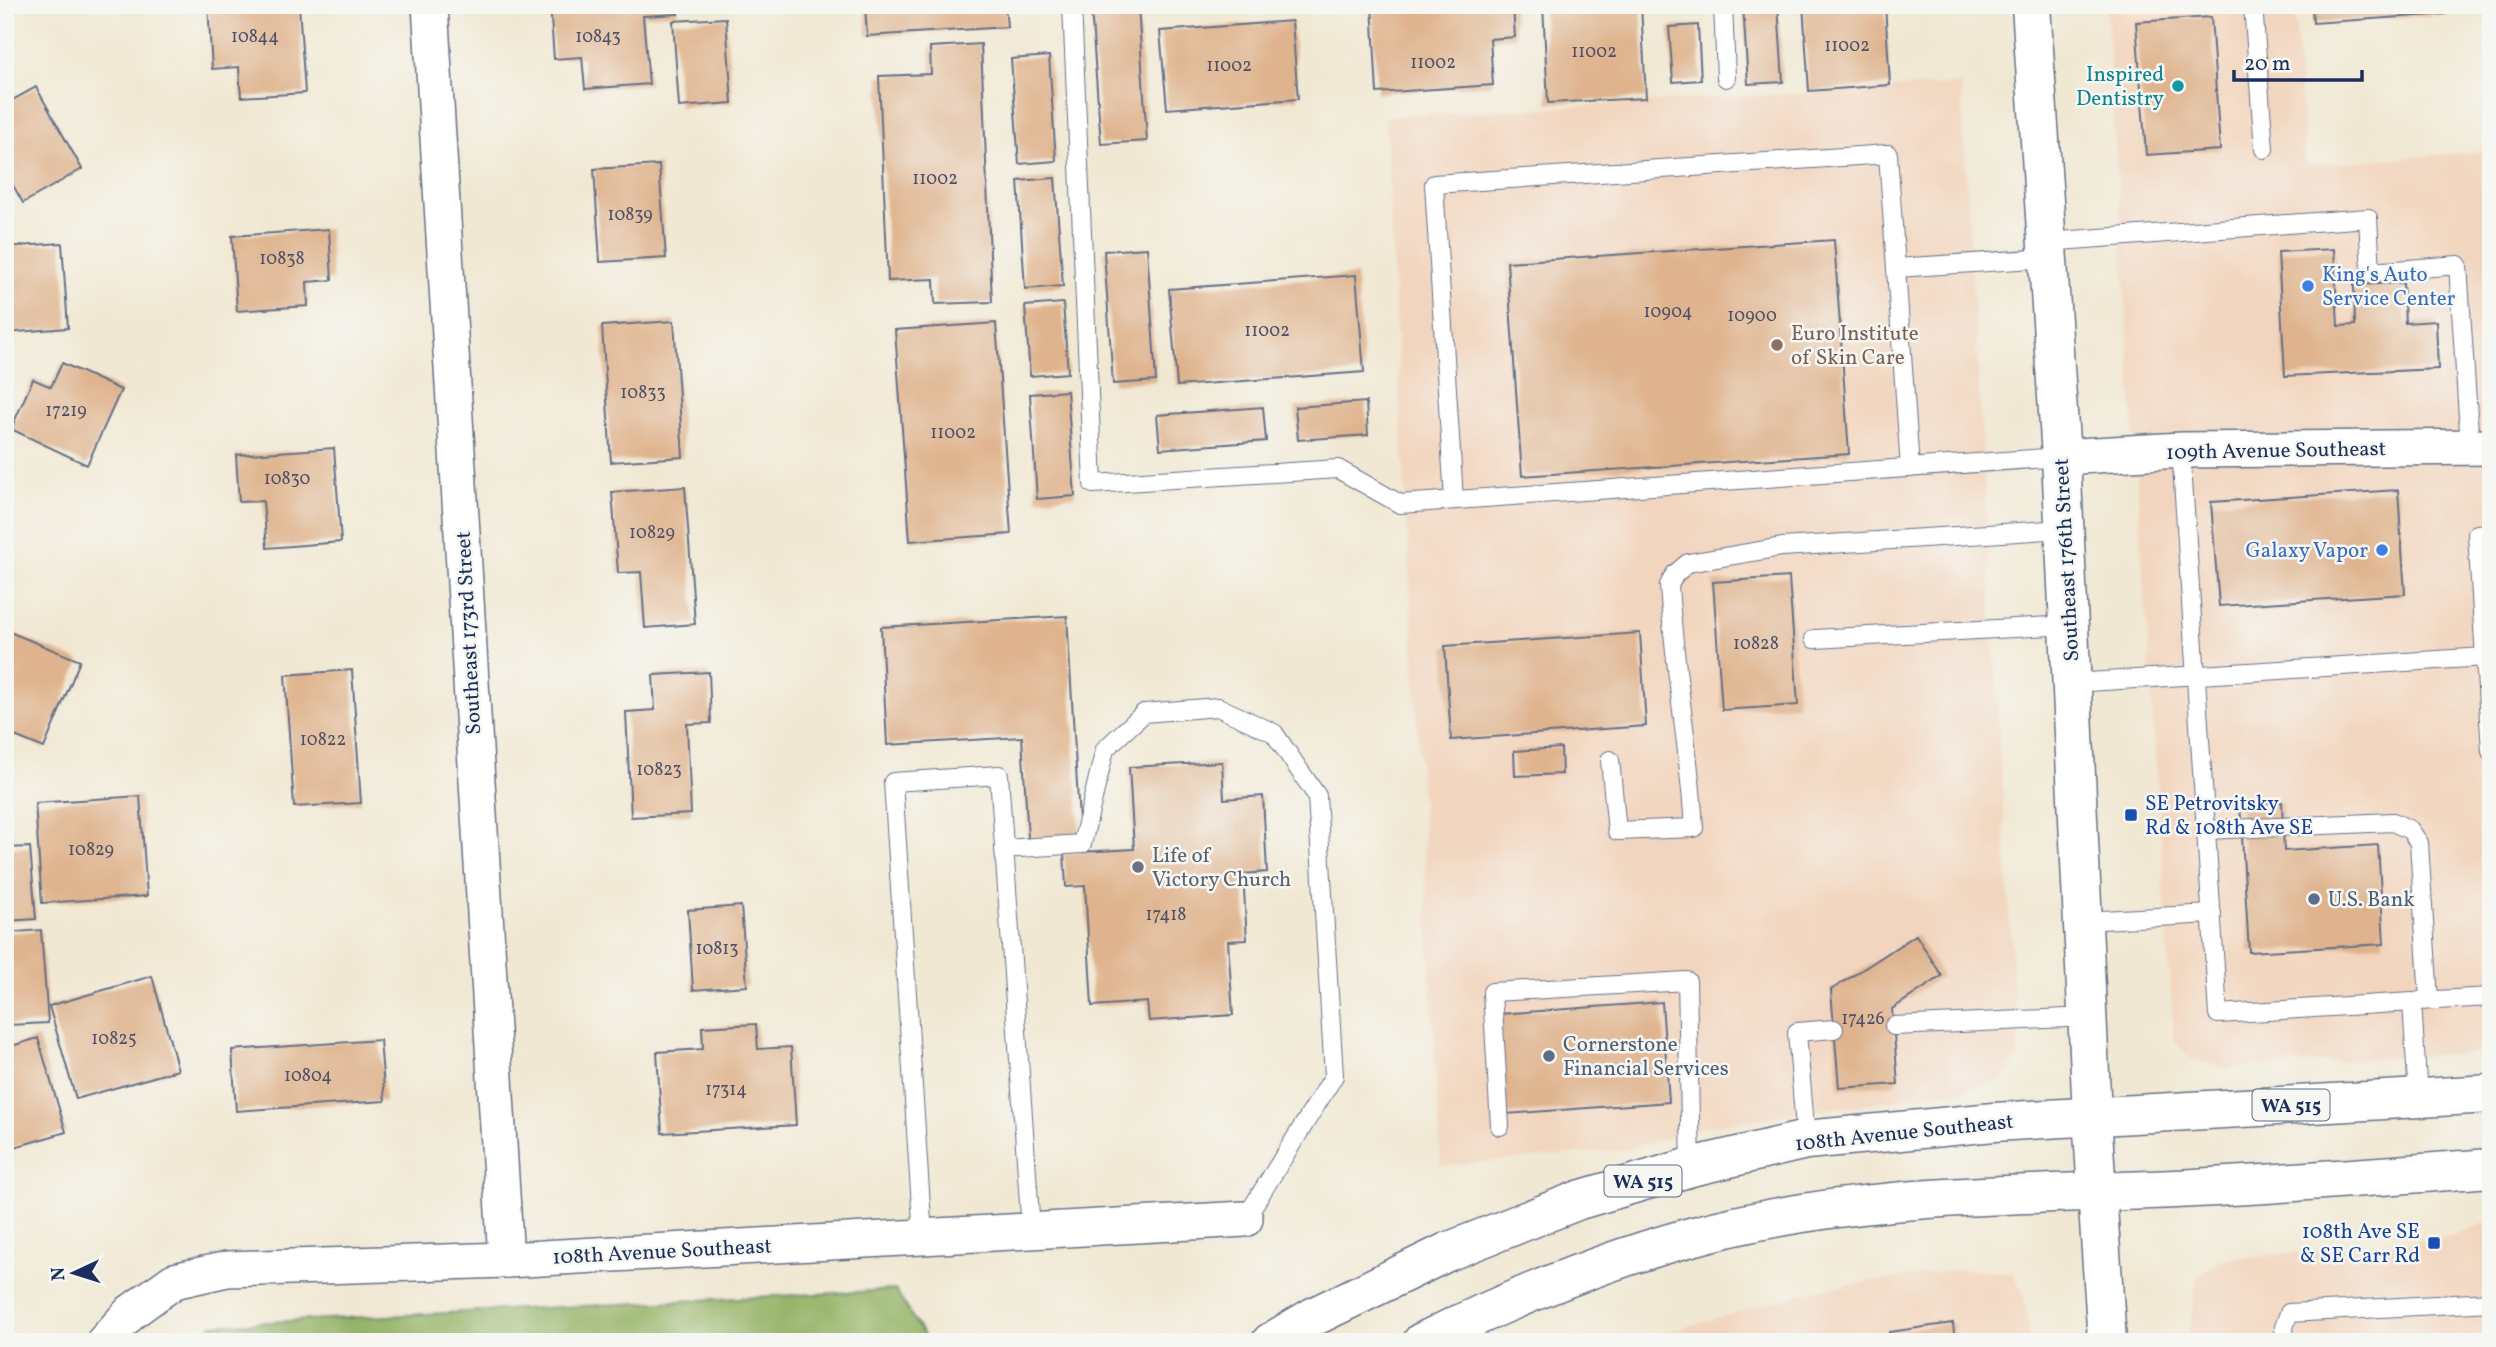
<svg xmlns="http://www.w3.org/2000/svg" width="2496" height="1347" font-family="Vollkorn,serif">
  <rect width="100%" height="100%" fill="#f6f6f2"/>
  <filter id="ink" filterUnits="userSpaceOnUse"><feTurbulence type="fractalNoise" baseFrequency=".0143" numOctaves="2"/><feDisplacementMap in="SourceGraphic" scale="14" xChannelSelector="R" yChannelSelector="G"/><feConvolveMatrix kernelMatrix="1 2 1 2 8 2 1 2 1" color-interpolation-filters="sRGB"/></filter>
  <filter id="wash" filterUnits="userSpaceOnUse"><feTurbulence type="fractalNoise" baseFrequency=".00686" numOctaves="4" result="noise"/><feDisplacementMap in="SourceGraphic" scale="28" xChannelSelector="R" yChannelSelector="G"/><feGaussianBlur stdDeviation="1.57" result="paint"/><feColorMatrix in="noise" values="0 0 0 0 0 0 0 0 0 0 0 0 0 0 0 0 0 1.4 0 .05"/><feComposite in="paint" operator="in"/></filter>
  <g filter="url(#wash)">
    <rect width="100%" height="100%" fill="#f1e8d3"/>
    <!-- built -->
    <g fill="#f2d5be">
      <polygon points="2106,5 2294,5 2306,165 2491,151 2491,1052 2224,1068 2189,1058 2174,1039"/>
      <polygon points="1961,84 2018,1057 2001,1081 1959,1091 1706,1126 1632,1149 1441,1166 1385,117"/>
      <polygon points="2491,1221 2491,1342 2187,1342 2197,1277 2220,1260 2444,1238"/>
      <polygon points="1959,1269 2012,1272 2023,1293 2030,1342 1632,1342 1820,1289"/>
    </g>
    <!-- forest -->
    <polygon fill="#95b467" stroke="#587262" stroke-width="2" points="895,1290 928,1342 201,1342 212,1325"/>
    <g id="blocks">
      <!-- building -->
      <g fill="#dfb38d">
        <polygon points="208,5 299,5 305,93 241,97 239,67 212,69"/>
        <polygon points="550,5 677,5 678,14 643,16 649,84 585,89 582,57 554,59"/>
        <polygon points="865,5 1005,5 1007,27 867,36"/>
        <polygon points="1138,5 1147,141 1101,144 1091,8"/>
        <polygon points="1372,5 1513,5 1515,37 1490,39 1493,85 1377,93"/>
        <polygon points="1543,5 1641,5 1646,98 1548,103"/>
        <polygon points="1668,5 1698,5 1698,11 1668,13"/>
        <polygon points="1743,5 1778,5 1783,82 1748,84"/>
        <polygon points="1803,5 1885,5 1890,85 1809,91"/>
        <polygon points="2312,5 2446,5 2446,14 2313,23"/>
        <polygon points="2211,17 2220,150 2146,155 2136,22"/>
        <polygon points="726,18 732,103 679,107 673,21"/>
        <polygon points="1292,21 1298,99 1167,109 1160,31"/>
        <polygon points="1698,25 1701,80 1673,82 1669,27"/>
        <polygon points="981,44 992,302 935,304 934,279 888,281 879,76 931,74 930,47"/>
        <polygon points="1049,56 1056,161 1019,164 1011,59"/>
        <polygon points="36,87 82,169 23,203 5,171 5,104"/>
        <polygon points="659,165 666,258 600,262 594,169"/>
        <polygon points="1055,178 1063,286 1025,289 1018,181"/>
        <polygon points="329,229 332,280 307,282 308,306 237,311 232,236"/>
        <polygon points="1834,240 1849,454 1522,476 1507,262"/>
        <polygon points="62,243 68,328 5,333 5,247"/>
        <polygon points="1147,248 1156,381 1113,384 1104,251"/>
        <polygon points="2334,249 2338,326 2355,325 2354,285 2403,283 2405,323 2436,321 2438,369 2285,376 2278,252"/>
        <polygon points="1356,275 1364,372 1177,386 1169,289"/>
        <polygon points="1063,303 1068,373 1030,376 1025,306"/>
        <polygon points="674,321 683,457 611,462 602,326"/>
        <polygon points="996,323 1011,534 910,541 895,330"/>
        <polygon points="62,363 121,390 87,465 11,429 33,379 51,387"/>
        <polygon points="1067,391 1075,496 1037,499 1030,394"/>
        <polygon points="1366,402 1368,435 1298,440 1295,407"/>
        <polygon points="1263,407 1266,441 1160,449 1157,415"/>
        <polygon points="334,448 341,542 267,548 263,501 239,502 236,455"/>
        <polygon points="685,487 695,624 645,628 641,572 618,573 612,492"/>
        <polygon points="2398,490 2405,594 2219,606 2211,502"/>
        <polygon points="1789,577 1798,705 1722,710 1713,582"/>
        <polygon points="1067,616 1080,836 1028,839 1022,737 887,745 881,627"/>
        <polygon points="5,630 80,661 44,748 5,732"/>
        <polygon points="1640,633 1646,726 1451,740 1445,646"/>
        <polygon points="352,670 361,803 294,807 285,675"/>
        <polygon points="709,672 711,723 687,724 691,814 631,817 626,712 655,710 653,675"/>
        <polygon points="1561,748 1562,774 1515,776 1514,751"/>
        <polygon points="1222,762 1224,799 1263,796 1267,872 1243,874 1247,940 1228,941 1233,1015 1149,1021 1147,1002 1092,1006 1085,886 1066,887 1064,853 1134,849 1129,767"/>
        <polygon points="140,796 147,896 42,903 35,803"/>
        <polygon points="2282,802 2284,851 2378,845 2384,944 2249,952 2240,804"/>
        <polygon points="30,847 36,919 5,921 5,848"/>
        <polygon points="741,906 747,986 693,990 688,910"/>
        <polygon points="41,930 48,1023 9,1025 5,933"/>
        <polygon points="1916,935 1942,976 1892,1009 1898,1084 1839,1088 1831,990"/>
        <polygon points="152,976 178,1070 76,1099 49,1006"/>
        <polygon points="1662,1002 1669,1102 1506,1114 1499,1014"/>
        <polygon points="756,1024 758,1049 791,1047 796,1125 662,1133 657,1052 703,1049 702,1027"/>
        <polygon points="38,1038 66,1132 5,1150 5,1048"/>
        <polygon points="380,1040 385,1101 236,1111 232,1050"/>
        <polygon points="1953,1323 1955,1342 1890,1342 1889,1332"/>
      </g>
    </g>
  </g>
  <g filter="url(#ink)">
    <use href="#blocks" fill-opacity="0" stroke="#667087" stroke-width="2"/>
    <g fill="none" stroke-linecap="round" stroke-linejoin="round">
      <!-- lane casing -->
      <g stroke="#667087" stroke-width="20">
        <g id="lane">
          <polyline points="1072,5 1093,484 1338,469 1400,504 2061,457"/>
          <polyline points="1723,5 1726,78"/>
          <polyline points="2253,5 2264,149"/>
          <polyline points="2046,242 2368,218 2371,272 2458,265 2470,447"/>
          <polyline points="1896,268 2048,258"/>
          <polyline points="2181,450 2218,1014 2412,1002 2418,1098"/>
          <polyline points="1454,500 1434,184 1888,154 1910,468"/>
          <polyline points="2491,533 2477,534 2491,751"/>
          <polyline points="1814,639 2069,625"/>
          <polyline points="2072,683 2485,657"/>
          <path d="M1610 760 1617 831 1694 828C1689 746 1674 667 1669 585L1675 574 1688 563 1782 547 2064 529"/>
          <polyline points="2206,830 2393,822 2410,830 2419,843 2429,1000"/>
          <polyline points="1004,849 1082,844 1105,749 1144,713 1218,707 1274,733 1317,796 1334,1076 1245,1219"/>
          <polyline points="2083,921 2212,914"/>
          <polyline points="2419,1001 2491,997"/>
          <polyline points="1894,1026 2088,1017"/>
          <polyline points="1500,1126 1492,992 1687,981 1691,1167"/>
          <polyline points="1806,1140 1797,1032 1834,1029"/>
          <polyline points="923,1237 893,782 999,775 1031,1231"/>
          <polyline points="2285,1342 2284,1327 2289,1313 2491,1302"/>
        </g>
      </g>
      <!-- street casing -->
      <g stroke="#667087" stroke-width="38">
        <g id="street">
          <polyline points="430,5 506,1260"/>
          <polyline points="2061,457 2181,450 2491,447"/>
          <polyline points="104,1342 131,1312 174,1281 227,1269 506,1260 1245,1219"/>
        </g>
      </g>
      <!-- secondary casing -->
      <g stroke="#667087" stroke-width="41">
        <polyline id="secondary" points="2031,5 2061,457 2092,1116 2107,1342"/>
      </g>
      <!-- primary casing -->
      <g stroke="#667087" stroke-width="41">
        <g id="primary">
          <polyline points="1271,1342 1313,1317 1447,1252 1579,1200 1691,1167 1806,1140 1994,1122 2491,1094"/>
          <path d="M1422 1342C1516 1296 1613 1256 1714 1231 1872 1191 2034 1196 2195 1188 2294 1183 2392 1175 2491 1168"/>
        </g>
      </g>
      <!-- lane -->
      <use href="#lane" stroke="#fff" stroke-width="18"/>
      <!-- street -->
      <use href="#street" stroke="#fff" stroke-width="35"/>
      <!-- secondary -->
      <use href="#secondary" stroke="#fff" stroke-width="38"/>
      <!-- primary -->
      <use href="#primary" stroke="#fff" stroke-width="38"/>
    </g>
  </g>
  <!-- markers -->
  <circle fill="#0f9aa8" stroke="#f6f6f2" stroke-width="2.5" cx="2178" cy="86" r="7"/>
  <g fill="#3f7fe0" stroke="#f6f6f2" stroke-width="2.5">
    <circle cx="2308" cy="286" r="7"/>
    <circle cx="2382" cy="550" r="7"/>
  </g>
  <circle fill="#8d6e63" stroke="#f6f6f2" stroke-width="2.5" cx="1777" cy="345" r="7"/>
  <g fill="#1a4fb4" stroke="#f6f6f2" stroke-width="2.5">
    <rect x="2124" y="808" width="14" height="14" rx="3.5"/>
    <rect x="2427" y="1236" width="14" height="14" rx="3.5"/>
  </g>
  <circle fill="#6b7280" stroke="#f6f6f2" stroke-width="2.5" cx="1138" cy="867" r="7"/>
  <g fill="#5c6f8a" stroke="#f6f6f2" stroke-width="2.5">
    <circle cx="2314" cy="899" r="7"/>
    <circle cx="1549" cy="1056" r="7"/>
  </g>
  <g text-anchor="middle" stroke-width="5" stroke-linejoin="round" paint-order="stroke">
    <!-- number labels -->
    <g font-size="18" fill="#4c506a">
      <text x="255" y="42">10844</text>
      <text x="598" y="42">10843</text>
      <text x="1847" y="51">11002</text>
      <text x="1594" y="57">11002</text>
      <text x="1433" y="68">11002</text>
      <text x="1229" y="71">11002</text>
      <text x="935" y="184">11002</text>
      <text x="630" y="220">10839</text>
      <text x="282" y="264">10838</text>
      <text x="1668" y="317">10904</text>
      <text x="1752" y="321">10900</text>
      <text x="1267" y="336">11002</text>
      <text x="643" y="398">10833</text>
      <text x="66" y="416">17219</text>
      <text x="953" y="438">11002</text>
      <text x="287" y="484">10830</text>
      <text x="652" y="538">10829</text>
      <text x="1756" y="649">10828</text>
      <text x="323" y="745">10822</text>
      <text x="659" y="775">10823</text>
      <text x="91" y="855">10829</text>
      <text x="1166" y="920">17418</text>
      <text x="717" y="954">10813</text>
      <text x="1863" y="1024">17426</text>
      <text x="114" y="1044">10825</text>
      <text x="308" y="1081">10804</text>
      <text x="726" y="1095">17314</text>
    </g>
    <!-- shield labels -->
    <g fill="#f6f6f2" stroke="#5d6b8a" stroke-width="2">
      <rect x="2252.5" y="1089.5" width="77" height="31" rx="5"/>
      <rect x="1604.5" y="1165.5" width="77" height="31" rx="5"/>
    </g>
    <g font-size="19" font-weight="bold" fill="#1b2f5e">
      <text x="2291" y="1112">WA 515</text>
      <text x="1643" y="1188">WA 515</text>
    </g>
    <!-- culture labels -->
    <g font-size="21" fill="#0d838f" stroke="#f6f6f2" text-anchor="end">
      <text x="2164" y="81">Inspired<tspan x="2164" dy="24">Dentistry</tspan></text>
    </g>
    <!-- shop labels -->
    <g font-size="21" fill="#366cbe" stroke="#f6f6f2" text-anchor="start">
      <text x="2322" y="281">King's Auto<tspan x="2322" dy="24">Service Center</tspan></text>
      <text x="2368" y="557" text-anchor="end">Galaxy Vapor</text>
    </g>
    <!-- education labels -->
    <g font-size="21" fill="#785e54" stroke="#f6f6f2" text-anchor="start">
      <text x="1791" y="340">Euro Institute<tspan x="1791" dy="24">of Skin Care</tspan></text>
    </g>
    <!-- street labels -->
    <g font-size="21" fill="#1b2f5e" stroke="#f6f6f2">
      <text transform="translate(2276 450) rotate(-1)" y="7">109th Avenue Southeast</text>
      <text transform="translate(2066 560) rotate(-93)" y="7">Southeast 176th Street</text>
      <text transform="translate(468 633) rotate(-93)" y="7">Southeast 173rd Street</text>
      <text transform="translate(1904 1132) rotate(-6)" y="7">108th Avenue Southeast</text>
      <text transform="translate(662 1251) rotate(-3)" y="7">108th Avenue Southeast</text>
    </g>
    <!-- transit labels -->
    <g font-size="21" fill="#164399" stroke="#f6f6f2" text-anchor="start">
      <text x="2145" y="810">SE Petrovitsky<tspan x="2145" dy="24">Rd &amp; 108th Ave SE</tspan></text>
      <text x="2420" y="1238" text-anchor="end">108th Ave SE<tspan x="2420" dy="24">&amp; SE Carr Rd</tspan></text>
    </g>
    <!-- worship labels -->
    <g font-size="21" fill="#5b616d" stroke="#f6f6f2" text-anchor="start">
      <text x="1152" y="862">Life of<tspan x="1152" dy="24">Victory Church</tspan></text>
    </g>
    <!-- service labels -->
    <g font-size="21" fill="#4e5e75" stroke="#f6f6f2" text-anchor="start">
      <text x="2328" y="906">U.S. Bank</text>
      <text x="1563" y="1051">Cornerstone<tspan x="1563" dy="24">Financial Services</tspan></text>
    </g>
  </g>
  <!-- margin -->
  <rect width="2496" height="1347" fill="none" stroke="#f6f6f2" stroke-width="28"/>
  <!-- north arrow -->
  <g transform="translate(74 1273) rotate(266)" stroke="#f6f6f2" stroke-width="5" paint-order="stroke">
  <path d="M0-5L12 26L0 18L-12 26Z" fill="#1b2f5e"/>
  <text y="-10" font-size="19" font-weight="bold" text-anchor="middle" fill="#1b2f5e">N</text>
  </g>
  <!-- scale -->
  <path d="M2234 70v10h128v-10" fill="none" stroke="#1b2f5e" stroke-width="3.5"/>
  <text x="2244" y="70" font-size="21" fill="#1b2f5e" stroke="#f6f6f2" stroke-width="5" paint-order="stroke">20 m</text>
</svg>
